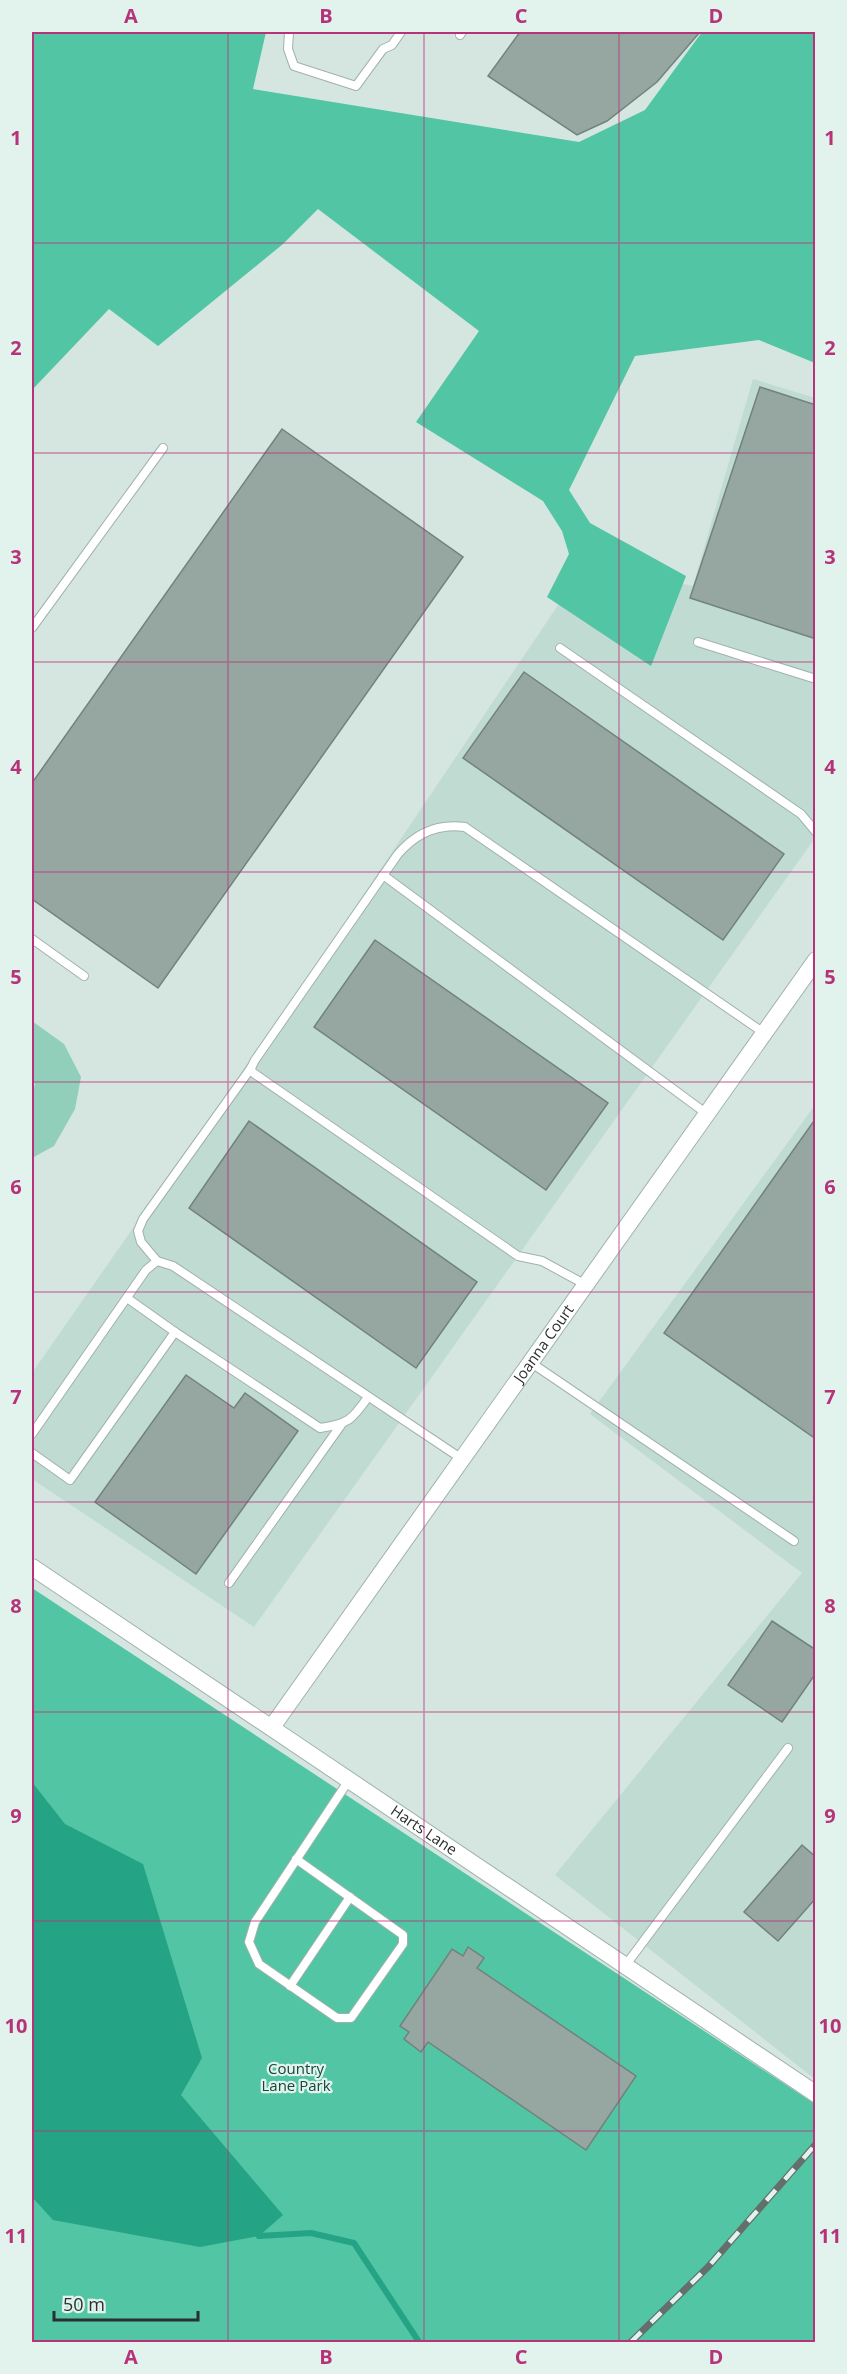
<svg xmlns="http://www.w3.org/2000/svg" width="847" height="2374" font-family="'Open Sans',sans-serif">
  <rect width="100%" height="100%" fill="#d4e6df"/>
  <!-- built -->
  <g fill="#c0dbd1">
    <polygon points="753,379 815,398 815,838 254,1627 32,1479 32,1373 312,971 585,565 693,586"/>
    <polygon points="815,1105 815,2079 555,1875 802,1573 590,1414"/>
  </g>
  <!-- green -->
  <polygon fill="#91cfba" points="32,1021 64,1044 81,1077 75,1109 54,1146 32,1158 32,1096 35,1084 32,1080"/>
  <!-- forest -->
  <g fill="#51c5a4">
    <polygon points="32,32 266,32 253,89 579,142 645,110 702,32 815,32 815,363 759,340 635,356 569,490 590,523 686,576 651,666 547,597 569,554 562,531 543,501 416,422 479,331 318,209 283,244 158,346 109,309 32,390"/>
    <polygon points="32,1588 815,2104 815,2342 35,2342 32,2340"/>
  </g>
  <!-- water -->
  <polygon fill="#25a485" points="32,1782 65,1824 143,1864 202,2058 181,2095 283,2215 259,2236 200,2247 53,2220 32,2197"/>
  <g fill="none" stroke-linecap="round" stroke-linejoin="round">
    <!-- stream -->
    <polyline stroke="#25a485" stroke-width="6" points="259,2236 311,2233 354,2243 419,2342"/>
  </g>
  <!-- building -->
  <g fill="#95a7a0" stroke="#72827c" stroke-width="1.5">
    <polygon points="520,32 700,32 657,82 607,121 577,135 488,76"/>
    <polygon points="760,387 816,405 816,639 690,598"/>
    <polygon points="282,429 463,557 158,988 32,899 32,783"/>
    <polygon points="524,672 784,854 723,940 463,758"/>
    <polygon points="375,940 608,1103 546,1190 314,1027"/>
    <polygon points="816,1118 816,1439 664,1333"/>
    <polygon points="249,1121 477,1282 416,1368 189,1208"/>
    <polygon points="186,1375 234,1408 245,1393 298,1431 196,1574 95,1502"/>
    <polygon points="772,1621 816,1650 816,1673 782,1722 728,1685"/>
    <polygon points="802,1845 816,1857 816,1898 778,1941 744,1912"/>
    <polygon points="468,1947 484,1958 477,1968 636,2076 586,2150 428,2042 421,2052 404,2039 409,2032 400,2026 452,1949 463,1956"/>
  </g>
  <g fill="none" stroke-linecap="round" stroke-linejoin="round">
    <!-- lane casing -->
    <g stroke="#a0b2ac" stroke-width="10">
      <g id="lane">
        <polyline points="289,32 288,49 294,66 356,86 383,49 392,45 401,32"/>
        <polyline points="460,35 462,32"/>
        <polyline points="32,628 163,448"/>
        <polyline points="698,642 816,679"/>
        <polyline points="560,648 801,814 816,832"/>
        <polyline points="383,875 707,1114"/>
        <polyline points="32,939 84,976"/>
        <polyline points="157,1261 141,1242 138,1231 143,1219 251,1068"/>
        <path d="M586 1285 542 1261 518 1256 252 1072 251 1068 255 1060 398 854C416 833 438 823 465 827L764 1033"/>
        <path d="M175 1332 320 1428C348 1424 352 1420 368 1397"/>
        <polyline points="530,1362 794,1541"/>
        <polyline points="32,1434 146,1270 157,1261 173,1266 462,1459"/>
        <polyline points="32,1453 70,1480 175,1332 127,1298"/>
        <polyline points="229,1583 341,1425"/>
        <polyline points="296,1859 403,1935 403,1944 351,2018 337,2018 259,1964 249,1942 255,1922 349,1780"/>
        <polyline points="625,1966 788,1748"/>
        <polyline points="290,1986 350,1897"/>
      </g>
    </g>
    <!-- street casing -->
    <g stroke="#a0b2ac" stroke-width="18">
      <g id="street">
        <path id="s1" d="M32 1567 816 2094"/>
        <path id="s2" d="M272 1727 816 960"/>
      </g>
    </g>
    <!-- lane -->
    <use href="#lane" stroke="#fff" stroke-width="8"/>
    <!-- street -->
    <use href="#street" stroke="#fff" stroke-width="16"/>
    <!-- rail casing -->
    <g stroke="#646f6b" stroke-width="7">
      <polyline id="rail" points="631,2342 708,2267 816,2144"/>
    </g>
    <!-- rail -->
    <use href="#rail" stroke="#e1f3ec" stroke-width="4.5" stroke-dasharray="14" stroke-linecap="butt"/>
  </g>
  <!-- grid -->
  <path fill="none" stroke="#b6337a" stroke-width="1.5" stroke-opacity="0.55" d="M228 32V2342M424 32V2342M619 32V2342M32 243H816M32 453H816M32 662H816M32 872H816M32 1082H816M32 1292H816M32 1502H816M32 1712H816M32 1921H816M32 2131H816"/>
  <g text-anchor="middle" stroke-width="4.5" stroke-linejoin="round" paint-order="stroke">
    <!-- street labels -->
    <g font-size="15" fill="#29302d" stroke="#e1f3ec">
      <text dy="5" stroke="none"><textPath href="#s2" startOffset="470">Joanna Court</textPath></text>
      <text dy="5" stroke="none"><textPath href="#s1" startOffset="472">Harts Lane</textPath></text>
    </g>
    <!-- park labels -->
    <g font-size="15" fill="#144639" stroke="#e1f3ec">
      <text x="296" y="2074">Country<tspan x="296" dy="17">Lane Park</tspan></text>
    </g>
  </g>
  <!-- border -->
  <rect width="847" height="2374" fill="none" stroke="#e1f3ec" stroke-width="66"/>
  <!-- scale -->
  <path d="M54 2311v9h144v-9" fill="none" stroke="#29302d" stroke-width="3"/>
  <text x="63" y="2311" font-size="18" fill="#29302d" stroke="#e1f3ec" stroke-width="4.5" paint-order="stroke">50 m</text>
  <rect x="33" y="33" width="781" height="2308" fill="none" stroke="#b6337a" stroke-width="2"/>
  <g font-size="20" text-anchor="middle" font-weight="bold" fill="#b6337a">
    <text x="131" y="23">A</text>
    <text x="326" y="23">B</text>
    <text x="521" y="23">C</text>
    <text x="716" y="23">D</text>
    <text x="16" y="145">1</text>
    <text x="830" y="145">1</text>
    <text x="16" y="355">2</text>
    <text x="830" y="355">2</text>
    <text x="16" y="564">3</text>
    <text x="830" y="564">3</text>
    <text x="16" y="774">4</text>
    <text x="830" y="774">4</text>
    <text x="16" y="984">5</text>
    <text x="830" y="984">5</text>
    <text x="16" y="1194">6</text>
    <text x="830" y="1194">6</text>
    <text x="16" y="1404">7</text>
    <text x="830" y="1404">7</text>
    <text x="16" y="1613">8</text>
    <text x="830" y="1613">8</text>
    <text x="16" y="1823">9</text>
    <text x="830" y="1823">9</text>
    <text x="16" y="2033">10</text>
    <text x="830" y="2033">10</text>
    <text x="16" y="2243">11</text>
    <text x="830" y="2243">11</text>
    <text x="131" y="2364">A</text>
    <text x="326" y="2364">B</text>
    <text x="521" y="2364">C</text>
    <text x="716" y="2364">D</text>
  </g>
</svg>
